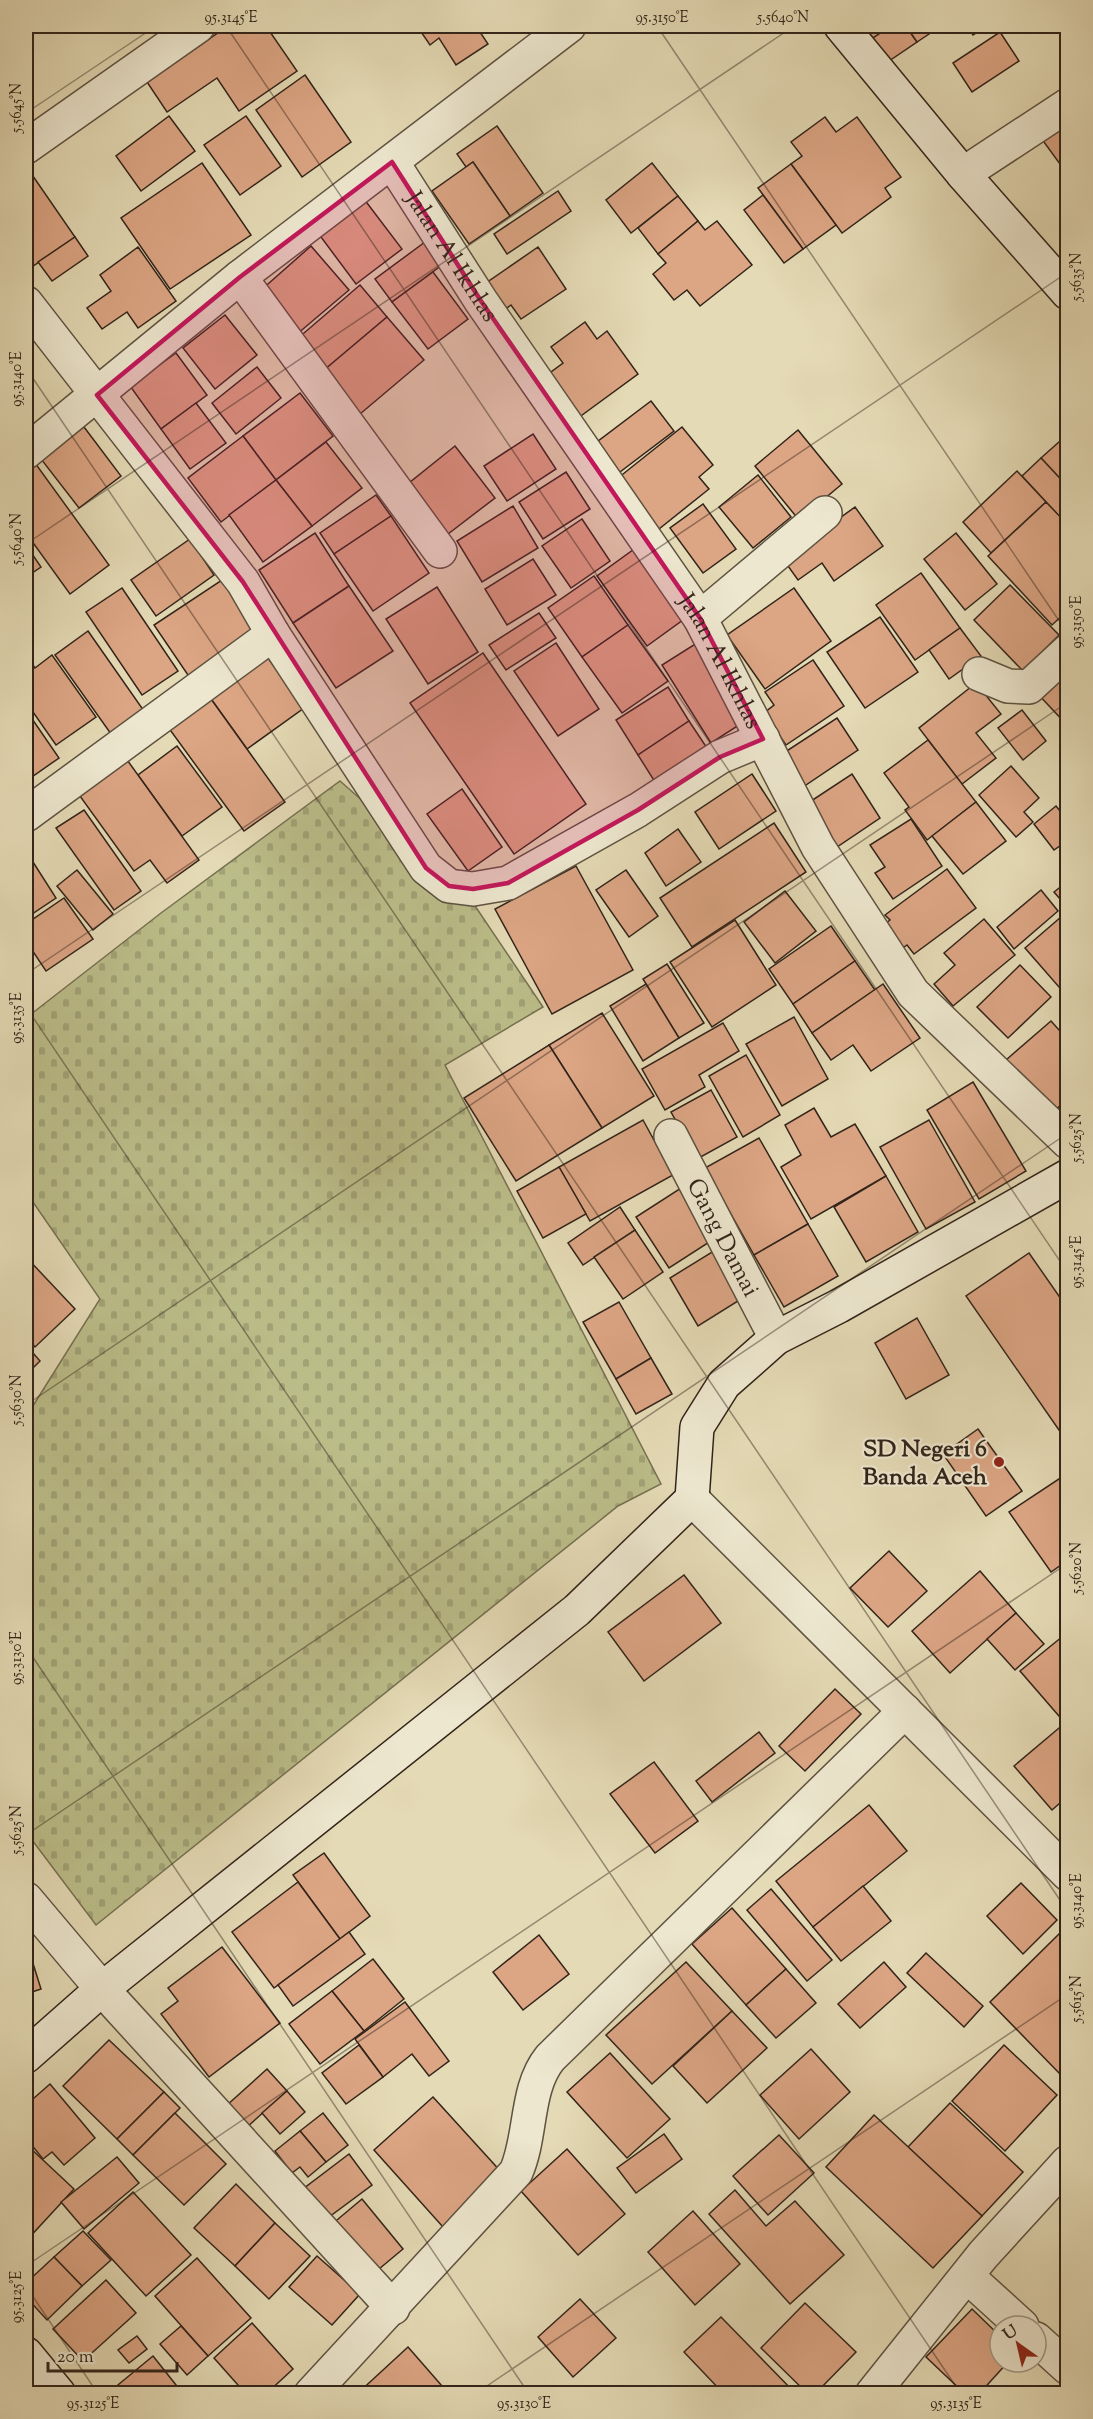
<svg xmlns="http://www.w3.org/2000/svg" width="1093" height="2419" font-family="'Sorts Mill Goudy',serif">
  <defs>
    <pattern id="cemetery-stones" width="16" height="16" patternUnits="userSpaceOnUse" patternTransform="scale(1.5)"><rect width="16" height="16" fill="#bbbd89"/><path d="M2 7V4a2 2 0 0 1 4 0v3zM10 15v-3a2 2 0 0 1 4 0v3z" fill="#a1a276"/></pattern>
  </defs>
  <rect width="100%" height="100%" fill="#e4dab5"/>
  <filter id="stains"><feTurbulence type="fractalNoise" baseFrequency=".00333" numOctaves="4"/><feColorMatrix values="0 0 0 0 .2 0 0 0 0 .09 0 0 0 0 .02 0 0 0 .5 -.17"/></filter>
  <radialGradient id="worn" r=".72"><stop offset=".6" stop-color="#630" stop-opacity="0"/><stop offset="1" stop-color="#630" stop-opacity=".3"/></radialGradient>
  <!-- cemetery -->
  <polygon fill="url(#cemetery-stones)" stroke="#767052" stroke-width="1.5" points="340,781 465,891 543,1007 445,1065 661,1484 618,1506 96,1925 26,1832 26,1417 100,1299 26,1192 26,1018 161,913"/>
  <!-- building -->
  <g fill="#dca584" stroke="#32241a" stroke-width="1.5">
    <polygon points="228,26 266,26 297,71 239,111 217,78 167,112 147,82"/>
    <polygon points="417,26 476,26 488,44 456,65 439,38 430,45"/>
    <polygon points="864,26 891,26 873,38"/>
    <polygon points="891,26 906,26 917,42 889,61 873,38"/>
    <polygon points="906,26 941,26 917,42"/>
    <polygon points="967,26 987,26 973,35"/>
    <polygon points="1000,32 1019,61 972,92 953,63"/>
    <polygon points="305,75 351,142 302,177 256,110"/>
    <polygon points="169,116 195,151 141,191 116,156"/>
    <polygon points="246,116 281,166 240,195 204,145"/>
    <polygon points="825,117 836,132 857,117 901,177 885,188 891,197 842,233 791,164 802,156 791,142"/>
    <polygon points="1068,119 1068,175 1041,138"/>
    <polygon points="497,126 543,193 510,216 473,162 466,167 457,154"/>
    <polygon points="473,162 510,216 469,244 432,191"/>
    <polygon points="202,163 251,235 170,289 121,218"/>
    <polygon points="652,163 678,196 631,233 606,200"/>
    <polygon points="791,164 836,225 803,249 758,188"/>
    <polygon points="26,166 75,237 26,271"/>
    <polygon points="558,191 571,211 507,254 494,234"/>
    <polygon points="763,195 803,249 784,263 744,210"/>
    <polygon points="678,196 698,221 658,254 638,228"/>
    <polygon points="364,199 402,249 356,284 318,233"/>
    <polygon points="698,221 705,230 717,221 752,265 700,306 687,290 674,300 653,274 666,263 658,254"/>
    <polygon points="75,237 88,256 52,281 38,262"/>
    <polygon points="429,239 446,262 392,302 375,279"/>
    <polygon points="311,246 349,290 296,335 260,291"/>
    <polygon points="138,247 176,301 138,328 127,312 102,329 87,308 111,291 100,275"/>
    <polygon points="538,247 566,289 521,319 511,305 504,310 486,283"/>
    <polygon points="433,272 468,319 428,349 392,302"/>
    <polygon points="360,285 387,317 323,371 297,339"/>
    <polygon points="225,315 257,355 215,389 183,348"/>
    <polygon points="387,317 424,360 360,414 323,371"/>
    <polygon points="585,322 597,339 607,331 638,374 578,418 547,375 563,363 551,347"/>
    <polygon points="176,353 207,395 161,429 130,386"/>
    <polygon points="257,367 281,398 236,434 212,403"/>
    <polygon points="300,393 333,436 276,480 243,436"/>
    <polygon points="651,401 674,431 612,478 589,448"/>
    <polygon points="196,403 226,443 190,469 161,429"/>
    <polygon points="84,427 121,476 79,508 41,459"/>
    <polygon points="682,427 713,465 699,477 709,489 654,533 613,482"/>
    <polygon points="798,430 842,484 799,520 755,466"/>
    <polygon points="533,434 556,469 507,501 484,466"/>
    <polygon points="1068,434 1068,487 1041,458"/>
    <polygon points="243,436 276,480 221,522 188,478"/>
    <polygon points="326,442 362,488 312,526 276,480"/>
    <polygon points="455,446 495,498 448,534 409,483"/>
    <polygon points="1041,458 1068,487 1068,508 1059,516 1022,476"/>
    <polygon points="35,463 109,565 70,594 26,533 26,469"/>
    <polygon points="1017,471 1046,502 991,553 963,522"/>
    <polygon points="566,472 590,509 543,539 519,502"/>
    <polygon points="758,475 791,517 753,548 719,507"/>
    <polygon points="276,480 312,526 263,562 229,515"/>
    <polygon points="376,495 391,516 334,554 320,533"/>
    <polygon points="1046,502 1068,525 1068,610 1052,625 988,556"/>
    <polygon points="703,504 736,549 703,573 670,528"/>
    <polygon points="513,506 538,548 482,582 457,541"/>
    <polygon points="855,507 883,546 834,581 822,563 798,580 783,559"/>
    <polygon points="391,516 429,573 373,611 334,554"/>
    <polygon points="582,519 610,561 571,588 542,546"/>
    <polygon points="315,533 349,586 293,623 259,570"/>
    <polygon points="956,533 997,584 965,610 924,559"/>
    <polygon points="190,539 214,575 156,616 131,580"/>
    <polygon points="26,545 41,567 26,577"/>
    <polygon points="637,547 687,617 647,646 597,576"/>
    <polygon points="533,559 556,595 507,625 485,589"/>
    <polygon points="921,573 960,628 915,660 876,605"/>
    <polygon points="228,576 263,630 190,678 154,625"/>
    <polygon points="594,576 628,625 582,657 548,608"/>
    <polygon points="1010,585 1059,635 1023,671 974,620"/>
    <polygon points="349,586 393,651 336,688 293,623"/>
    <polygon points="437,587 478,652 428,684 386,619"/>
    <polygon points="122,588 178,671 142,695 86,612"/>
    <polygon points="794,588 831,641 765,689 727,635"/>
    <polygon points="539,613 556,638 506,670 489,645"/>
    <polygon points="880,617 918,672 865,708 827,652"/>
    <polygon points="628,625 668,681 622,713 582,657"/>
    <polygon points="960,628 981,656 949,679 929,650"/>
    <polygon points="88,631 144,711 111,734 55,655"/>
    <polygon points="700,641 750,718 711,743 662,665"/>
    <polygon points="556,643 599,709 558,736 514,671"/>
    <polygon points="263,651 304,708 247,749 206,692"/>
    <polygon points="483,653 586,804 514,854 410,703"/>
    <polygon points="26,655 35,668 52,655 96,717 56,745 26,702"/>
    <polygon points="813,660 844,706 786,745 764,713 774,705 765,692"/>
    <polygon points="1068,663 1068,726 1036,692"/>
    <polygon points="976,683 1001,714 976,733 996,758 962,784 919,728"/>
    <polygon points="668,687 689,721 638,755 616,720"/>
    <polygon points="206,692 285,802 244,831 165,723"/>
    <polygon points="26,710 59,758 26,781"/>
    <polygon points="1022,710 1046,741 1023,760 998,728"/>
    <polygon points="837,718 858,750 800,789 779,756"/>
    <polygon points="689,721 707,748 655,782 638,755"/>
    <polygon points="928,740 976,802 927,840 905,810 909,807 884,773"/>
    <polygon points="177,746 222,807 182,836 138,775"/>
    <polygon points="125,757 199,860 167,883 150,860 134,871 77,792"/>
    <polygon points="1011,766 1039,798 1024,812 1033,822 1016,837 979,795"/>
    <polygon points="752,774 776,811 719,849 695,812"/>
    <polygon points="852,774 880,818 837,847 802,807"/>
    <polygon points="462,789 502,847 468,871 427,814"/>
    <polygon points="976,802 1006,841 963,874 932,836"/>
    <polygon points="1056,806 1068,821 1068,840 1054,850 1034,824"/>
    <polygon points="84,810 141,891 114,910 56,828"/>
    <polygon points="911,819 942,866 893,899 875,873 885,867 870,845"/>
    <polygon points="774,823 806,872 692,947 660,898"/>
    <polygon points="678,829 701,862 666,886 645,853"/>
    <polygon points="26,851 56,898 26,918"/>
    <polygon points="576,866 633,970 552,1014 495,909"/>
    <polygon points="947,869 976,908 914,954 907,945 896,953 878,929 890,920 885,915"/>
    <polygon points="77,870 113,914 93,930 57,886"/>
    <polygon points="626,870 658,916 629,937 596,890"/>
    <polygon points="1068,881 1068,908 1054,892"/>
    <polygon points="1041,890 1058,911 1014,949 997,927"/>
    <polygon points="785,891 816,931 775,963 744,922"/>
    <polygon points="64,898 93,939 46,971 26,941 26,924"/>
    <polygon points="1061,917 1068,924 1068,979 1059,987 1025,948"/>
    <polygon points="984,919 1015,955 953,1006 934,984 955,965 944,953"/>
    <polygon points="735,920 776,985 712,1027 670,962"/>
    <polygon points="831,926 855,961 793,1004 769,969"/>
    <polygon points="855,961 875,990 812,1033 793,1004"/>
    <polygon points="667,964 704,1023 679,1038 643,979"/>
    <polygon points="1020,965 1051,997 1008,1038 977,1007"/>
    <polygon points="646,984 679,1038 643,1061 610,1006"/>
    <polygon points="883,984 920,1038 871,1071 853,1045 831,1060 812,1033"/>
    <polygon points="602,1013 654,1096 602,1128 549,1045"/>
    <polygon points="794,1017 828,1079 782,1106 746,1044"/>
    <polygon points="1051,1021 1068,1040 1068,1099 1052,1113 1006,1060"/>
    <polygon points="723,1023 739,1051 699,1075 705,1087 665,1110 642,1069"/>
    <polygon points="549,1045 602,1128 516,1181 464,1098"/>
    <polygon points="746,1055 780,1115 743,1137 709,1076"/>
    <polygon points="973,1082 1026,1171 979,1199 927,1110"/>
    <polygon points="711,1090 737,1137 697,1159 671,1112"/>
    <polygon points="1068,1099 1068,1131 1052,1113"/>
    <polygon points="814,1108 831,1137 855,1124 886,1176 811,1219 781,1167 801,1155 785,1125"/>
    <polygon points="643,1120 673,1175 590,1221 559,1167"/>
    <polygon points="929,1120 975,1202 926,1229 880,1147"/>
    <polygon points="759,1138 808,1224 754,1255 705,1168"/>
    <polygon points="559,1167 586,1214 543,1238 517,1191"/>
    <polygon points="886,1176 918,1232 866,1262 834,1207"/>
    <polygon points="681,1188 714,1239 669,1268 636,1217"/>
    <polygon points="620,1207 635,1230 583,1265 568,1243"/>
    <polygon points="808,1224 838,1276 784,1307 754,1255"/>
    <polygon points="635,1230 663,1272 623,1299 594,1257"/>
    <polygon points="717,1249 746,1296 698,1326 670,1278"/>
    <polygon points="1029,1253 1068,1309 1068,1443 966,1296"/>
    <polygon points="27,1258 75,1309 35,1347 26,1336"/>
    <polygon points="619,1302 651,1358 616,1379 583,1322"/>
    <polygon points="917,1318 949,1375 906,1399 875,1343"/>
    <polygon points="26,1345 40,1361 26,1375"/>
    <polygon points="651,1358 672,1394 636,1414 616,1379"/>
    <polygon points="978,1429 1022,1491 986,1516 943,1454"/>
    <polygon points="1068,1473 1068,1560 1051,1572 1009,1512"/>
    <polygon points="889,1551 927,1591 888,1627 850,1588"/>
    <polygon points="980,1571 1016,1613 950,1673 912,1631"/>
    <polygon points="684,1575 721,1623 644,1681 608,1632"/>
    <polygon points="1016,1613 1044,1644 1015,1670 987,1639"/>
    <polygon points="1068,1632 1068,1796 1052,1810 1014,1766 1065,1723 1020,1671"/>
    <polygon points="835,1689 861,1714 805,1771 779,1746"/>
    <polygon points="759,1732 775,1753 712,1802 696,1781"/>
    <polygon points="654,1762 698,1821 655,1853 610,1794"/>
    <polygon points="869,1805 907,1851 813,1927 776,1881"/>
    <polygon points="324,1853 370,1916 340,1939 293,1875"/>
    <polygon points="298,1882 340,1939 274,1988 232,1932"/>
    <polygon points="1021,1883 1057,1920 1023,1954 987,1916"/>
    <polygon points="863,1886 891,1921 841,1961 813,1927"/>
    <polygon points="771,1889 832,1960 807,1981 747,1910"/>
    <polygon points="732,1908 786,1969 746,2005 692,1944"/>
    <polygon points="349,1932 365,1954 293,2006 278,1985"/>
    <polygon points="1060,1933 1068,1941 1068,2065 1059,2073 990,2002"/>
    <polygon points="539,1935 569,1974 523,2010 493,1972"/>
    <polygon points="26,1941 41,1989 26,1994"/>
    <polygon points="222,1947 280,2023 209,2077 161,2014 178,2001 168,1988"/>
    <polygon points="926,1953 983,2006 964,2027 907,1973"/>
    <polygon points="373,1959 404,1999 364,2031 332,1991"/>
    <polygon points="686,1962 732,2011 652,2084 606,2035"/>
    <polygon points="884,1962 906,1987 860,2028 838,2004"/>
    <polygon points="786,1969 816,2003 776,2038 746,2005"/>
    <polygon points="332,1991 364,2031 320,2064 289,2024"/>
    <polygon points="405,2002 449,2061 429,2076 412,2054 383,2077 355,2039"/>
    <polygon points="732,2011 767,2048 707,2103 673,2066"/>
    <polygon points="109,2040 164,2092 117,2139 63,2086"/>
    <polygon points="359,2045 383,2077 346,2104 322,2073"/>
    <polygon points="1004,2045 1057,2095 1005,2151 952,2101"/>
    <polygon points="811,2049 850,2092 799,2139 760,2095"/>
    <polygon points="610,2053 670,2119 627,2158 567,2092"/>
    <polygon points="267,2069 287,2091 246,2128 226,2106"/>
    <polygon points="50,2084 95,2138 64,2165 52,2152 43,2159 26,2138 26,2105"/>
    <polygon points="287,2091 305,2112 280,2134 262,2113"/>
    <polygon points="164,2092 180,2108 133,2155 117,2139"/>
    <polygon points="433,2097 503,2174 443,2227 374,2150"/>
    <polygon points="950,2103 1023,2172 982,2216 908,2147"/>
    <polygon points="175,2113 226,2164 184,2205 133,2155"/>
    <polygon points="323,2113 348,2145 326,2162 300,2131"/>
    <polygon points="874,2115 982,2216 933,2268 826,2167"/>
    <polygon points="300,2131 326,2162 308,2177 300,2167 292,2173 275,2151"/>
    <polygon points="664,2134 682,2159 636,2193 617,2168"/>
    <polygon points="779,2135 814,2173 768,2215 733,2176"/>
    <polygon points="28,2146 74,2189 26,2241 26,2149"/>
    <polygon points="567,2149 625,2214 578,2255 521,2191"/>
    <polygon points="349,2154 372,2185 325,2220 303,2189"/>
    <polygon points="117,2157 139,2183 84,2229 61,2202"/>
    <polygon points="236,2184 275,2223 235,2266 194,2228"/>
    <polygon points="735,2190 766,2226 795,2201 844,2255 790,2304 709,2214"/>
    <polygon points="133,2192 191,2255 146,2296 88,2233"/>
    <polygon points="362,2199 403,2249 373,2274 331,2225"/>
    <polygon points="693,2211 740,2264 695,2305 648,2252"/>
    <polygon points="275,2223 310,2256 269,2299 235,2266"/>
    <polygon points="83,2231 111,2260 82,2286 54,2257"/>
    <polygon points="317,2256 360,2294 332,2325 289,2287"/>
    <polygon points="54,2257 82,2286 47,2320 26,2297 26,2283"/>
    <polygon points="197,2258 251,2318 208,2356 155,2296"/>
    <polygon points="106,2280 136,2313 83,2361 53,2329"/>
    <polygon points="580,2299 616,2338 573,2377 538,2337"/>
    <polygon points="805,2303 856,2352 815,2394 808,2394 761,2348"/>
    <polygon points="972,2309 1000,2336 1000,2362 1008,2362 979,2394 965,2394 926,2357"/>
    <polygon points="721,2317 796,2394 724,2394 684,2352"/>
    <polygon points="252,2323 293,2369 266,2394 246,2394 214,2358"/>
    <polygon points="181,2326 208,2356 187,2375 160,2344"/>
    <polygon points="137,2336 147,2349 129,2363 118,2350"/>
    <polygon points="408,2347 449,2394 357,2394"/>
    <polygon points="153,2356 176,2385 165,2394 107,2394"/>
  </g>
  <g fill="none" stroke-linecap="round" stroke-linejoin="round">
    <!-- street casing -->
    <g stroke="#5e5241" stroke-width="36">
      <g id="street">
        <polyline points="26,147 198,26"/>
        <path id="s1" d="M392 162 481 301 700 618 818 847 913 993 1068 1142"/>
        <polyline points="963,174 1068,105"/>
        <polyline points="240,277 440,551"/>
        <polyline points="26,303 243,582 273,634 426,868 449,886 473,889 508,883 638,810 720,757 763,739"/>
        <polyline points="26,452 240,277 569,26"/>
        <polyline points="700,618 825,513"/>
        <polyline points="979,674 1008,686 1029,687 1068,651"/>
        <polyline points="26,815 273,634"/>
        <path id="s2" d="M671 1136 776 1338"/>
        <polyline points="692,1499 1068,1874"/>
        <polyline points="26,1899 102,1989 393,2308"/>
        <polyline points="967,2276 1022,2326"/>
        <polyline points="1036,2339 1068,2368"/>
        <path d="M311 2394 516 2172C532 2136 525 2089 550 2058L905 1711"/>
        <polyline points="872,2394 983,2255 1068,2162"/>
      </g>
    </g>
    <!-- secondary casing -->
    <g stroke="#32241a" stroke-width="36">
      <g id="secondary">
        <polyline points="841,26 963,174 1068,293"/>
        <polyline points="26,2056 102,1989 577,1610 692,1499 697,1427 724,1384 776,1338 839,1306 1068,1176"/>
        <polyline points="26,2354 59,2394"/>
      </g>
    </g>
    <!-- street -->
    <use href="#street" stroke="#ede7cf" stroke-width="33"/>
    <!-- secondary -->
    <use href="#secondary" stroke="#ede7cf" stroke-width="33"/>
  </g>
  <!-- marked area -->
  <path fill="#c2185b" fill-opacity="0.2" stroke="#c2185b" stroke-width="4.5" stroke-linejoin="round" d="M392 162 481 301 700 618 763 739 720 757 638 810 508 883 473 889 449 886 426 868 243 582 97 395 240 277Z"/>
  <!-- ticks -->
  <path fill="none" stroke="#32241a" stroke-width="1.5" stroke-opacity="0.45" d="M226 26 1068 1273M657 26 1068 634M26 113 156 26M26 368 1068 1912M26 544 794 26M26 974 1068 272M26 1007 961 2394M26 1405 1068 702M26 1647 529 2394M26 1835 1068 1133M26 2266 1068 1563M26 2286 98 2394M475 2394 1068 1994"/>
  <!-- markers -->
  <circle fill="#8f2418" stroke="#ede7cf" stroke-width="2" cx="999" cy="1462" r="6"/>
  <g text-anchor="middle" stroke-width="4.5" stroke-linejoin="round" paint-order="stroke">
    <!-- street labels -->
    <g font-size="24" fill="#32241a" stroke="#ede7cf">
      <text dy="8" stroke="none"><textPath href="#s1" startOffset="112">Jalan Al Ikhlas</textPath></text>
      <text dy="8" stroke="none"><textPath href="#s1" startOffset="598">Jalan Al Ikhlas</textPath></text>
      <text dy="8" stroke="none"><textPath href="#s2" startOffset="114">Gang Damai</textPath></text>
    </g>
    <!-- poi labels -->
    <g font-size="24" font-weight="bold" fill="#32241a" stroke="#ede7cf" text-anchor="end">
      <text x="987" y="1456">SD Negeri 6<tspan x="987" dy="28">Banda Aceh</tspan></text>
    </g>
  </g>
  <!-- margin -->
  <rect width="1093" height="2419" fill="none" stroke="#e4dab5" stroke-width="66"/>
  <!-- north arrow -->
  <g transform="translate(1018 2344) rotate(326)"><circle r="28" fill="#ede7cf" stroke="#a29987" stroke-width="1.5"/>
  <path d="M0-4.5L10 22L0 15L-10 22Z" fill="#8f2418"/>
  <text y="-9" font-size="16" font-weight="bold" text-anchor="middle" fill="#32241a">U</text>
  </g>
  <!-- scale -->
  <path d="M48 2362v9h129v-9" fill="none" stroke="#32241a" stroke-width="3"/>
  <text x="57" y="2362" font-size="18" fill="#32241a" stroke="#ede7cf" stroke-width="4.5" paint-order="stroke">20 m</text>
  <rect x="33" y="33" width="1027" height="2353" fill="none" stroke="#32241a" stroke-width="2"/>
  <g font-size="15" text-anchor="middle" fill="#32241a">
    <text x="231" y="22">95.3145°E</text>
    <text x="662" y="22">95.3150°E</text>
    <text x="783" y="22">5.5640°N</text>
    <text transform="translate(16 108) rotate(-90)" y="5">5.5645°N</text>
    <text transform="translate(1076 277) rotate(-90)" y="5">5.5635°N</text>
    <text transform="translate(16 379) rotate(-90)" y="5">95.3140°E</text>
    <text transform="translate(16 539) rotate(-90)" y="5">5.5640°N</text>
    <text transform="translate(1076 622) rotate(-90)" y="5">95.3150°E</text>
    <text transform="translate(16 1018) rotate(-90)" y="5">95.3135°E</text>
    <text transform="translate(1076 1138) rotate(-90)" y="5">5.5625°N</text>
    <text transform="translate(1076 1262) rotate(-90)" y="5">95.3145°E</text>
    <text transform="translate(16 1400) rotate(-90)" y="5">5.5630°N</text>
    <text transform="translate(1076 1568) rotate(-90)" y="5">5.5620°N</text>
    <text transform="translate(16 1658) rotate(-90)" y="5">95.3130°E</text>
    <text transform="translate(16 1830) rotate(-90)" y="5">5.5625°N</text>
    <text transform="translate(1076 1901) rotate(-90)" y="5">95.3140°E</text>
    <text transform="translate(1076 1999) rotate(-90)" y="5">5.5615°N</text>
    <text transform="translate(16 2297) rotate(-90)" y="5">95.3125°E</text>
    <text x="93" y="2408">95.3125°E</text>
    <text x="524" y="2408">95.3130°E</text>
    <text x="956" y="2408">95.3135°E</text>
  </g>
  <rect width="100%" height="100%" filter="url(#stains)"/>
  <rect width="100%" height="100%" fill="url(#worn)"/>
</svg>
